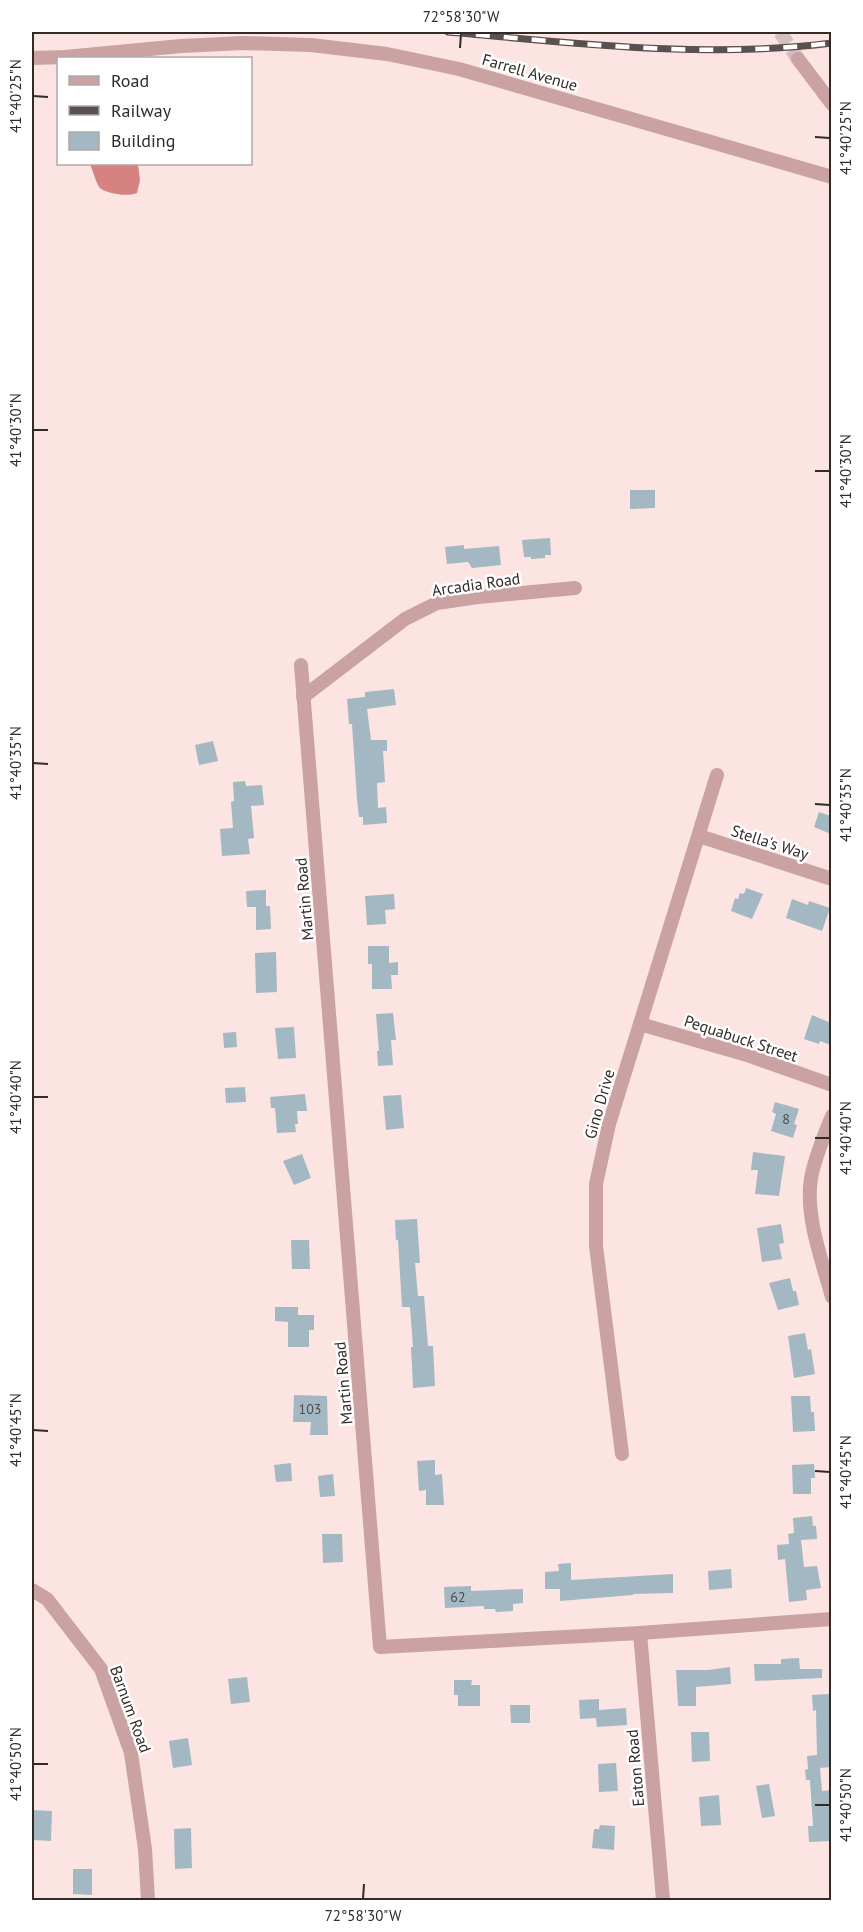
<svg xmlns="http://www.w3.org/2000/svg" width="863" height="1932" font-family="'PT Sans',sans-serif">
  <rect width="100%" height="100%" fill="#fce4e3"/>
  <!-- water -->
  <path fill="#d58281" d="M90 164H138L140 180 137 193C129 197 105 194 99 187 95 180 93 171 90 164Z"/>
  <!-- building -->
  <g fill="#a3b8c2">
    <polygon points="630,490 655,490 655,508 630,509"/>
    <polygon points="550,538 551,555 545,555 545,558 531,559 531,557 524,557 522,540"/>
    <polygon points="464,545 464,549 499,546 501,565 472,568 468,562 447,564 445,547"/>
    <polygon points="394,689 396,705 367,709 371,740 387,740 387,751 383,751 385,782 377,783 378,808 386,807 387,823 363,825 363,817 359,817 357,800 352,724 349,724 347,699 365,697 365,692"/>
    <polygon points="213,741 218,761 199,765 195,745"/>
    <polygon points="245,781 246,786 262,785 264,805 251,806 254,838 248,839 250,854 222,856 220,829 233,828 231,802 234,801 233,782"/>
    <polygon points="819,812 831,816 831,834 814,827"/>
    <polygon points="746,888 763,894 752,919 731,911 735,898 738,899 740,893 744,894"/>
    <polygon points="266,890 266,906 270,906 271,929 256,930 256,907 247,907 246,891"/>
    <polygon points="394,894 395,909 385,910 386,924 367,925 365,896"/>
    <polygon points="792,899 808,905 809,901 830,908 822,931 786,918"/>
    <polygon points="368,946 389,946 389,963 398,962 398,975 391,975 392,989 372,989 372,964 368,964"/>
    <polygon points="276,952 277,992 256,993 255,953"/>
    <polygon points="393,1013 396,1040 391,1040 393,1065 378,1066 377,1051 379,1051 376,1014"/>
    <polygon points="812,1015 831,1023 831,1045 820,1041 819,1044 804,1039"/>
    <polygon points="294,1027 296,1058 278,1059 275,1028"/>
    <polygon points="236,1032 237,1047 224,1048 223,1033"/>
    <polygon points="245,1087 246,1102 226,1103 225,1088"/>
    <polygon points="305,1094 307,1111 297,1111 298,1124 295,1124 296,1132 277,1133 275,1108 271,1108 270,1097"/>
    <polygon points="401,1095 404,1128 386,1130 383,1096"/>
    <polygon points="775,1102 799,1109 794,1124 797,1125 793,1138 771,1131 776,1114 772,1112"/>
    <polygon points="753,1152 785,1156 779,1196 755,1194 758,1170 751,1170"/>
    <polygon points="302,1154 311,1178 294,1185 283,1161"/>
    <polygon points="417,1219 420,1263 415,1263 418,1296 424,1296 428,1346 433,1346 435,1386 413,1388 411,1347 413,1347 410,1307 402,1307 398,1240 396,1240 395,1220"/>
    <polygon points="781,1224 784,1243 779,1244 782,1259 762,1262 757,1228"/>
    <polygon points="291,1240 309,1240 310,1269 292,1269"/>
    <polygon points="790,1278 793,1291 796,1291 799,1305 778,1310 769,1283"/>
    <polygon points="275,1307 298,1307 298,1315 314,1315 314,1330 309,1330 309,1347 288,1347 288,1322 275,1321"/>
    <polygon points="805,1333 808,1350 811,1349 815,1374 794,1378 788,1336"/>
    <polygon points="294,1395 327,1396 328,1435 310,1435 311,1422 293,1422"/>
    <polygon points="791,1396 810,1396 811,1412 814,1412 815,1431 793,1432"/>
    <polygon points="435,1460 435,1475 442,1474 444,1505 426,1505 426,1490 419,1491 417,1461"/>
    <polygon points="291,1463 292,1481 276,1482 274,1465"/>
    <polygon points="814,1464 815,1478 811,1478 811,1494 793,1494 792,1465"/>
    <polygon points="333,1474 335,1496 320,1497 318,1476"/>
    <polygon points="812,1516 813,1526 816,1526 817,1539 801,1540 804,1567 817,1566 821,1588 806,1590 807,1600 789,1602 785,1559 778,1560 777,1545 789,1544 788,1534 794,1533 793,1518"/>
    <polygon points="322,1534 342,1534 343,1562 323,1563"/>
    <polygon points="571,1563 571,1580 673,1574 673,1593 633,1594 633,1595 560,1601 560,1589 545,1589 545,1572 559,1571 558,1564"/>
    <polygon points="731,1569 732,1588 709,1590 708,1571"/>
    <polygon points="471,1586 471,1591 523,1589 523,1603 513,1604 513,1611 496,1612 495,1609 484,1609 484,1606 445,1608 444,1587"/>
    <polygon points="799,1658 800,1669 822,1669 822,1678 755,1681 754,1664 781,1664 781,1659"/>
    <polygon points="730,1667 731,1684 696,1687 696,1706 678,1706 676,1670 708,1670"/>
    <polygon points="247,1677 250,1702 231,1704 228,1679"/>
    <polygon points="454,1680 472,1680 471,1685 480,1685 480,1706 458,1706 458,1695 454,1695"/>
    <polygon points="829,1694 831,1720 831,1767 820,1768 822,1791 831,1790 831,1841 809,1842 808,1826 813,1826 810,1780 806,1780 805,1770 808,1769 807,1756 817,1755 816,1710 813,1711 812,1695"/>
    <polygon points="599,1699 599,1710 626,1708 627,1725 597,1727 596,1718 580,1719 579,1700"/>
    <polygon points="510,1705 530,1705 530,1723 511,1723"/>
    <polygon points="691,1732 709,1732 710,1761 692,1762"/>
    <polygon points="188,1738 192,1765 173,1768 169,1741"/>
    <polygon points="616,1763 618,1791 599,1792 598,1764"/>
    <polygon points="769,1784 775,1816 762,1818 756,1786"/>
    <polygon points="719,1795 721,1825 701,1826 699,1797"/>
    <polygon points="32,1810 52,1811 51,1841 32,1840"/>
    <polygon points="600,1825 615,1826 614,1850 592,1848 594,1829 599,1829"/>
    <polygon points="191,1828 192,1868 175,1869 174,1829"/>
    <polygon points="73,1869 92,1869 92,1895 73,1894"/>
  </g>
  <g fill="none" stroke-linecap="round" stroke-linejoin="round">
    <!-- minor-tunnel -->
    <polyline stroke="#d4bfbe" stroke-width="14" stroke-dasharray="14 7" stroke-linecap="butt" points="780,32 798,59"/>
    <!-- minor -->
    <g stroke="#c9a2a1" stroke-width="14">
      <polyline points="32,58 65,57 181,46 243,43 311,45 387,54 459,69 832,177"/>
      <polyline points="798,59 832,104"/>
      <polyline points="301,665 380,1647 640,1633 832,1619"/>
      <polyline points="303,697 405,619 437,603 478,597 575,588"/>
      <polyline points="699,836 832,879"/>
      <polyline points="640,1024 747,1055 832,1085"/>
      <path d="M832 1116C824 1136 815 1157 811 1178 805 1217 822 1260 832 1297"/>
      <polyline points="622,1454 596,1246 596,1184 609,1124 717,775"/>
      <polyline points="32,1590 47,1599 101,1669 131,1753 145,1849 148,1900"/>
      <polyline points="640,1633 663,1900"/>
    </g>
    <!-- rail casing -->
    <g stroke="#5b4f4f" stroke-width="7">
      <path id="rail" d="M448 32C575 43 704 59 832 43"/>
    </g>
    <!-- rail -->
    <use href="#rail" stroke="#fff" stroke-width="4.5" stroke-dasharray="14" stroke-linecap="butt"/>
  </g>
  <!-- ticks -->
  <path fill="none" stroke="#322929" stroke-width="2" d="M460 48 461 33M33 96 48 97M815 137 830 138M33 430H48M815 471H830M33 763 48 764M815 804 830 805M33 1097H48M815 1138H830M33 1430 48 1431M815 1471 830 1472M33 1764H48M815 1805H830M363 1899 364 1884"/>
  <g text-anchor="middle" stroke-width="5" stroke-linejoin="round" paint-order="stroke">
    <!-- number labels -->
    <g font-size="14" fill="#4e4d4f">
      <text x="786" y="1124">8</text>
      <text x="310" y="1414">103</text>
      <text x="458" y="1602">62</text>
    </g>
    <!-- street labels -->
    <g font-size="16" fill="#322929" stroke="#fff">
      <text transform="translate(530 72) rotate(16)" y="6">Farrell Avenue</text>
      <text transform="translate(476 584) rotate(-8)" y="6">Arcadia Road</text>
      <text transform="translate(770 842) rotate(18)" y="6">Stella's Way</text>
      <text transform="translate(304 899) rotate(-95)" y="6">Martin Road</text>
      <text transform="translate(741 1038) rotate(18)" y="6">Pequabuck Street</text>
      <text transform="translate(599 1104) rotate(-74)" y="6">Gino Drive</text>
      <text transform="translate(343 1383) rotate(-95)" y="6">Martin Road</text>
      <text transform="translate(131 1709) rotate(70)" y="6">Barnum Road</text>
      <text transform="translate(635 1768) rotate(-95)" y="6">Eaton Road</text>
    </g>
  </g>
  <!-- border -->
  <rect width="863" height="1932" fill="none" stroke="#ffffff" stroke-width="66"/>
  <!-- legend -->
  <rect x="57" y="57" width="195" height="108" fill="#ffffff" stroke="#ada9a9" stroke-width="1.5"/>
  <rect x="69" y="76" width="30" height="9" fill="#c9a2a1" stroke="#ada9a9" stroke-width="1.5"/>
  <text x="111" y="87" font-size="18" fill="#322929">Road</text>
  <rect x="69" y="106" width="30" height="9" fill="#5b4f4f" stroke="#ada9a9" stroke-width="1.5"/>
  <text x="111" y="117" font-size="18" fill="#322929">Railway</text>
  <rect x="69" y="132" width="30" height="18" fill="#a3b8c2" stroke="#ada9a9" stroke-width="1.5"/>
  <text x="111" y="147" font-size="18" fill="#322929">Building</text>
  <rect x="33" y="33" width="797" height="1866" fill="none" stroke="#322929" stroke-width="2"/>
  <g font-size="15" text-anchor="middle" fill="#322929">
    <text x="461" y="22">72°58'30"W</text>
    <text transform="translate(16 96) rotate(-90)" y="5">41°40'25"N</text>
    <text transform="translate(846 138) rotate(-90)" y="5">41°40'25"N</text>
    <text transform="translate(16 430) rotate(-90)" y="5">41°40'30"N</text>
    <text transform="translate(846 471) rotate(-90)" y="5">41°40'30"N</text>
    <text transform="translate(16 763) rotate(-90)" y="5">41°40'35"N</text>
    <text transform="translate(846 805) rotate(-90)" y="5">41°40'35"N</text>
    <text transform="translate(16 1097) rotate(-90)" y="5">41°40'40"N</text>
    <text transform="translate(846 1138) rotate(-90)" y="5">41°40'40"N</text>
    <text transform="translate(16 1430) rotate(-90)" y="5">41°40'45"N</text>
    <text transform="translate(846 1472) rotate(-90)" y="5">41°40'45"N</text>
    <text transform="translate(16 1764) rotate(-90)" y="5">41°40'50"N</text>
    <text transform="translate(846 1805) rotate(-90)" y="5">41°40'50"N</text>
    <text x="363" y="1921">72°58'30"W</text>
  </g>
</svg>
